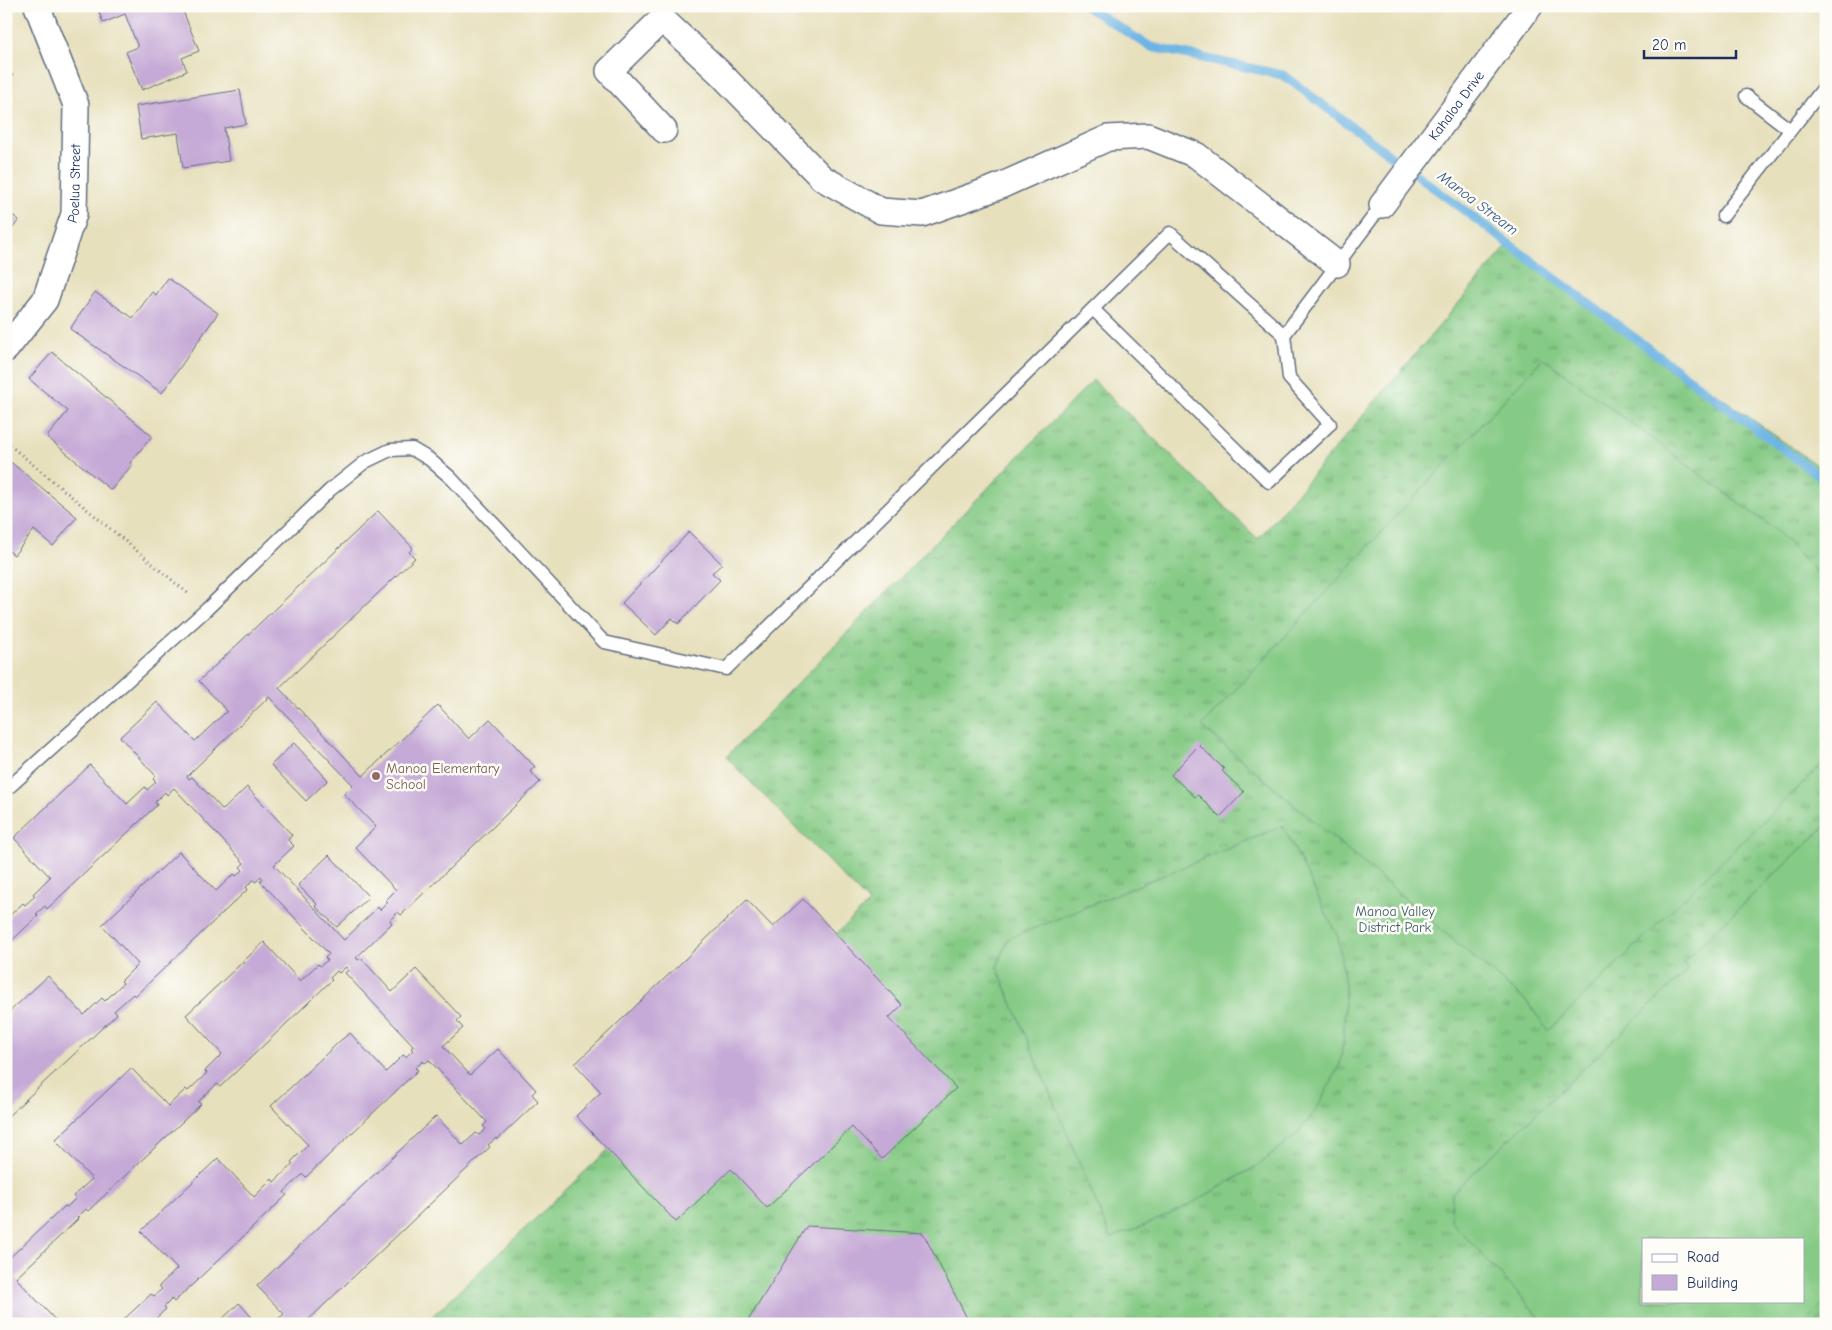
<svg xmlns="http://www.w3.org/2000/svg" width="1832" height="1330" font-family="'Comic Neue',sans-serif">
  <defs>
    <pattern id="grass-tufts" width="24" height="20" patternUnits="userSpaceOnUse" patternTransform="scale(1.25)"><rect width="24" height="20" fill="#85ca85"/><path d="M3 7l-1-3M5 7V3M7 7l1-3M15 17l-1-3M17 17v-4M19 17l1-3" fill="none" stroke="#6ca470"/></pattern>
  </defs>
  <rect width="100%" height="100%" fill="#fdfcf7"/>
  <filter id="ink" filterUnits="userSpaceOnUse"><feTurbulence type="fractalNoise" baseFrequency=".02" numOctaves="2"/><feDisplacementMap in="SourceGraphic" scale="10" xChannelSelector="R" yChannelSelector="G"/><feConvolveMatrix kernelMatrix="1 2 1 2 8 2 1 2 1" color-interpolation-filters="sRGB"/></filter>
  <filter id="wash" filterUnits="userSpaceOnUse"><feTurbulence type="fractalNoise" baseFrequency=".0096" numOctaves="4" result="noise"/><feDisplacementMap in="SourceGraphic" scale="20" xChannelSelector="R" yChannelSelector="G"/><feGaussianBlur stdDeviation="1.12" result="paint"/><feColorMatrix in="noise" values="0 0 0 0 0 0 0 0 0 0 0 0 0 0 0 0 0 1.4 0 .05"/><feComposite in="paint" operator="in"/></filter>
  <g filter="url(#wash)">
    <rect width="100%" height="100%" fill="#e7e0bd"/>
    <!-- grass -->
    <path fill="url(#grass-tufts)" stroke="#507c72" fill-rule="evenodd" d="M1508 245 1826 472V1324H424L869 903 726 757 1093 380 1258 539ZM1643 1239H1803V1301H1643Z"/>
    <!-- pitch -->
    <g fill="#85ca85" stroke="#507c72" fill-rule="evenodd">
      <polygon points="1543,358 1777,531 1826,582 1826,760 1548,1031 1528,1003 1202,726"/>
      <path d="M1826 825V1302L1804 1324H1546L1451 1221 1452 1193 1689 969 1683 962ZM1643 1239H1803V1301H1643Z"/>
      <polygon points="1283,826 1338,937 1345,986 1344,1033 1340,1064 1318,1107 1296,1135 1260,1164 1187,1206 1146,1225 1111,1238 997,967 1008,939"/>
    </g>
    <g fill="none" stroke-linecap="round" stroke-linejoin="round">
      <!-- stream -->
      <polyline stroke="#6cb4e3" stroke-width="9" points="1085,6 1151,47 1283,75 1826,481"/>
    </g>
    <g id="blocks">
      <!-- building -->
      <g fill="#c5a9d6" fill-rule="evenodd">
        <polygon points="104,6 181,6 199,51 182,58 187,71 142,90 126,52 138,47 125,14 103,23 98,9"/>
        <polygon points="6,65 13,76 6,81"/>
        <polygon points="240,90 246,124 224,128 229,161 183,168 178,133 141,139 136,106"/>
        <polygon points="6,210 19,220 6,237"/>
        <polygon points="168,278 218,313 162,393 70,329 95,292 133,318 152,292 156,295"/>
        <polygon points="52,352 152,436 130,463 132,465 111,490 47,437 68,411 29,379"/>
        <polygon points="6,458 77,517 53,546 34,530 14,555 6,549"/>
        <path d="M378 511 413 548 409 552 415 558 279 688 363 776 438 705 469 739 490 719 535 767 530 771 540 782 401 915 398 912 390 920 392 923 356 958 358 960 361 958 392 992 416 969 461 1017 457 1021 463 1028 443 1046 470 1075 498 1049 536 1090 532 1094 538 1101 497 1140 496 1138 488 1145 490 1147 304 1324H278L280 1322 278 1319 284 1314 257 1286 436 1116 463 1145 476 1133 479 1135 486 1129 483 1126 487 1122 429 1060 425 1063 423 1061 415 1068 418 1070 306 1177 303 1174 284 1192 287 1195 174 1302 172 1299 164 1307 166 1309 150 1324H123L121 1322 151 1294 154 1296 162 1289 159 1286 177 1269 141 1231 218 1158 254 1197 272 1179 274 1182 293 1164 291 1162 308 1145 271 1106 341 1040 350 1033 386 1072 403 1055 406 1057 413 1050 411 1048 414 1046 345 973 348 970 346 967 339 973 337 971 330 978 332 980 220 1087 217 1084 198 1102 201 1104 88 1211 86 1209 77 1218 78 1219 16 1278 59 1324H6V1261L65 1206 67 1207 76 1198 73 1196 92 1179 55 1140 131 1068 168 1106 186 1089 188 1091 207 1073 205 1071 222 1054 186 1015 264 942 300 981 318 964 320 966 328 960 325 958 329 954 260 881 263 879 261 876 256 882 253 880 246 887 248 889 135 996 133 994 114 1011 117 1014 6 1118V1015L48 976 84 1015 102 998 105 1001 123 983 121 981 138 964 102 925 179 852 216 891 234 874 236 876 243 870 240 867 244 863 174 788 167 795 165 792 155 802 157 805 47 909 45 906 36 914 38 916 6 946V919L23 903 25 905 35 896 33 894 50 877 14 838 90 765 127 804 145 787 147 790 156 782 153 779 156 776 120 737 157 702 195 741 227 711 199 681ZM269 697 353 785 344 794 376 827 355 847 396 890 386 900 388 902 380 910 378 907 344 940 274 865 294 846 288 840 292 835 247 787 223 810 192 777 189 779 187 776Z"/>
        <polygon points="689,532 722,564 712,573 720,580 678,624 672,618 656,635 622,603"/>
        <polygon points="294,743 328,780 306,801 271,765"/>
        <polygon points="1199,745 1224,769 1222,771 1244,792 1220,817 1198,795 1195,797 1171,775"/>
        <polygon points="329,855 369,897 337,927 315,906 317,904 298,885"/>
        <polygon points="803,899 902,1005 889,1018 956,1088 882,1159 852,1127 767,1208 731,1169 676,1222 576,1116 601,1092 575,1064 747,900 773,927"/>
        <polygon points="807,1226 923,1233 970,1324 746,1324"/>
        <polygon points="239,1303 258,1324 217,1324"/>
      </g>
    </g>
  </g>
  <g filter="url(#ink)">
    <use href="#blocks" fill-opacity="0" stroke="#626d7f" stroke-width="1"/>
    <g fill="none" stroke-linecap="round" stroke-linejoin="round">
      <!-- lane casing -->
      <g stroke="#626d7f" stroke-width="15">
        <g id="lane">
          <polyline points="1746,96 1789,129"/>
          <polyline points="1723,216 1826,85"/>
          <polyline points="1093,309 1269,482 1330,424 1289,378 1284,335"/>
          <polyline points="6,790 207,609 330,490 365,462 390,450 412,449 429,459 451,478 604,642 726,669 1170,233 1284,335 1382,205"/>
        </g>
      </g>
      <!-- street casing -->
      <g stroke="#626d7f" stroke-width="28">
        <g id="street">
          <polyline points="664,130 609,71 662,19 719,72 822,178 881,211 922,214 998,187 1108,138 1148,136 1196,155 1337,264"/>
          <path id="s1" d="M1382 205 1530 6"/>
          <path id="s2" d="M6 349 45 300 74 214 76 105 37 6"/>
        </g>
      </g>
      <!-- path -->
      <polyline stroke="#626d7f" stroke-width="3" stroke-dasharray="1 4" stroke-linecap="butt" points="6,442 190,595"/>
      <!-- lane -->
      <use href="#lane" stroke="#fff" stroke-width="12"/>
      <!-- street -->
      <use href="#street" stroke="#fff" stroke-width="25"/>
    </g>
  </g>
  <!-- markers -->
  <circle fill="#8d6e63" stroke="#fdfcf7" stroke-width="2" cx="376" cy="776" r="5"/>
  <g text-anchor="middle" stroke-width="5" stroke-linejoin="round" paint-order="stroke">
    <!-- street labels -->
    <g font-size="14" fill="#1b2f5e" stroke="#fdfcf7">
      <text dy="5" stroke="none"><textPath href="#s1" startOffset="124">Kahaloa Drive</textPath></text>
      <text dy="5" stroke="none"><textPath href="#s2" startOffset="184">Poelua Street</textPath></text>
    </g>
    <!-- education labels -->
    <g font-size="14" fill="#785e54" stroke="#fdfcf7" text-anchor="start">
      <text x="386" y="773">Manoa Elementary<tspan x="386" dy="16">School</tspan></text>
    </g>
    <!-- park labels -->
    <g font-size="14" fill="#3b5e6a" stroke="#fdfcf7">
      <text x="1395" y="916">Manoa Valley<tspan x="1395" dy="16">District Park</tspan></text>
    </g>
    <!-- water labels -->
    <g font-size="15" font-style="italic" fill="#335786" stroke="#fdfcf7">
      <text transform="translate(1478 203) rotate(37)" y="5">Manoa Stream</text>
    </g>
  </g>
  <!-- margin -->
  <rect width="1832" height="1330" fill="none" stroke="#fdfcf7" stroke-width="25"/>
  <!-- legend -->
  <rect x="1642" y="1238" width="162" height="65" fill="#fdfcf7" stroke="#a3aaba"/>
  <rect x="1652" y="1254" width="25" height="8" fill="#ffffff" stroke="#a3aaba"/>
  <text x="1687" y="1262" font-size="15" fill="#1b2f5e">Road</text>
  <rect x="1652" y="1275" width="25" height="15" fill="#c5a9d6" stroke="#a3aaba"/>
  <text x="1687" y="1288" font-size="15" fill="#1b2f5e">Building</text>
  <!-- scale -->
  <path d="M1644 50v8h92v-8" fill="none" stroke="#1b2f5e" stroke-width="2.5"/>
  <text x="1652" y="50" font-size="15" fill="#1b2f5e" stroke="#fdfcf7" stroke-width="4" paint-order="stroke">20 m</text>
</svg>
